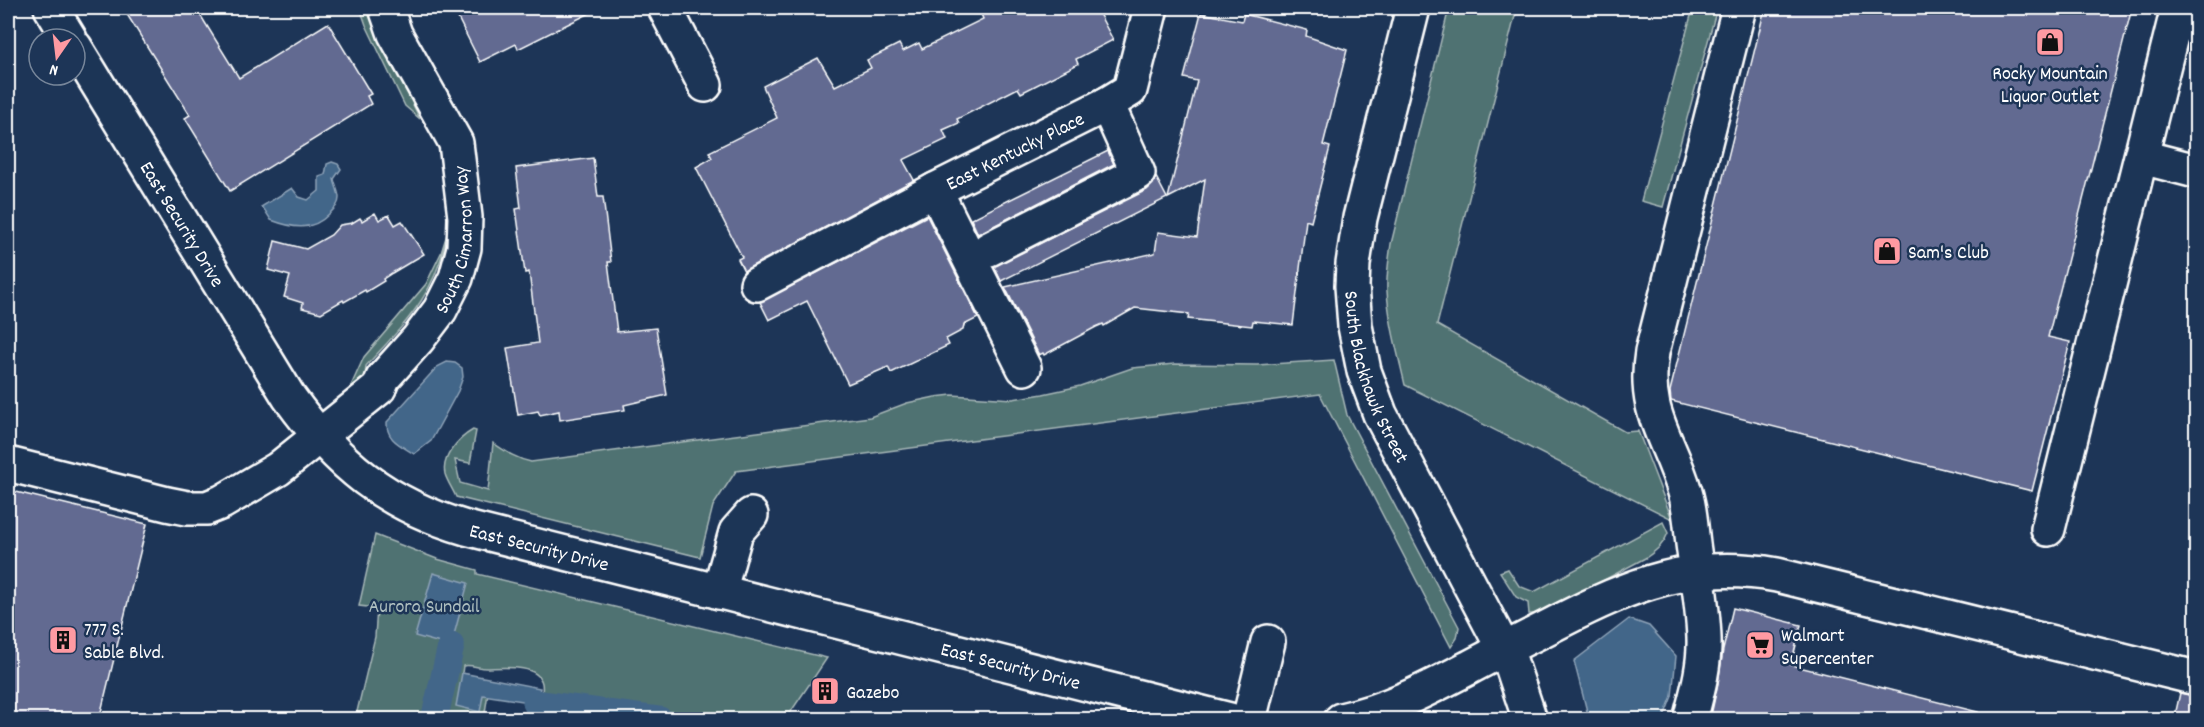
<svg xmlns="http://www.w3.org/2000/svg" width="2204" height="727" font-family="Dekko,sans-serif">
  <rect width="100%" height="100%" fill="#1d3557"/>
  <filter id="ink" filterUnits="userSpaceOnUse"><feTurbulence type="fractalNoise" baseFrequency=".0167" numOctaves="2"/><feDisplacementMap in="SourceGraphic" scale="12" xChannelSelector="R" yChannelSelector="G"/><feConvolveMatrix kernelMatrix="1 2 1 2 8 2 1 2 1" color-interpolation-filters="sRGB"/></filter>
  <g filter="url(#ink)">
    <!-- green -->
    <g fill="#507272" stroke="#a8b8b8" stroke-width="1.5">
      <polygon points="360,8 369,8 380,37 420,119 405,106 366,25"/>
      <path d="M1449 8H1517L1437 325 1625 432 1638 431 1672 519 1405 385C1398 354 1389 323 1387 291 1386 275 1389 259 1391 244Z"/>
      <polygon points="1693,8 1717,8 1663,207 1641,201"/>
      <path d="M447 234C436 295 406 322 366 366L365 376 350 388 364 357 426 284 441 253Z"/>
      <path d="M1334 360 1347 415 1459 627 1457 638 1451 647 1320 394 736 471 713 506 700 557 456 497C453 490 447 481 445 474 441 457 459 438 473 430L476 431 470 463 455 460 460 483 488 491 493 443C505 451 516 459 531 462L870 417 907 403 935 397 952 395 1013 399 1043 394 1080 386 1132 368 1175 364 1257 365Z"/>
      <path d="M1663 522 1668 533C1664 544 1657 550 1647 557L1541 614H1529L1528 603 1516 597 1500 572 1508 569 1519 586 1534 592Z"/>
      <path d="M375 535 437 559 477 570V574L827 658 786 719H702L542 697C542 693 543 687 542 683 537 663 501 668 486 668 478 668 471 664 463 666L462 673 490 680 484 719 355 720 375 637 377 608 359 606Z"/>
    </g>
    <!-- water -->
    <g fill="#436689" stroke="#8ea3b8" stroke-width="1.5">
      <path d="M332 162 338 164 341 169 334 179C335 185 339 192 339 198 339 205 334 209 329 214 312 232 292 228 271 220L264 209 261 207 292 188 299 197 308 200 319 191V177L325 175 327 164Z"/>
      <path d="M447 362 455 363 462 368 463 377 458 391 431 441 414 454C401 445 386 440 387 422L437 367Z"/>
      <polygon points="433,573 468,583 451,646 415,636"/>
      <polygon points="1629,619 1649,626 1676,656 1672,696 1663,719 1589,719 1574,661"/>
      <polygon points="462,673 540,688 536,703 483,695 480,712 456,706"/>
    </g>
    <g fill="none" stroke-linecap="round" stroke-linejoin="round">
      <!-- canal -->
      <g stroke="#436689" stroke-width="27">
        <polyline points="536,703 660,720"/>
        <polyline points="434,720 451,646"/>
      </g>
    </g>
    <!-- building -->
    <g fill="#626a91" stroke="#fff" stroke-width="1.5">
      <polygon points="123,8 196,8 239,78 328,23 371,94 367,96 371,104 230,191 185,118 190,115"/>
      <polygon points="453,8 600,8 518,49 516,44 480,62"/>
      <polygon points="994,8 1096,8 1113,40 1076,59 1078,64 1021,93 1018,88 957,119 959,123 943,130 947,139 903,160 914,180 744,271 738,259 742,257 696,167 712,158 709,152 777,118 763,86 818,58 835,86 871,68 867,60 899,44 903,51 919,43 922,49 983,19 981,14"/>
      <polygon points="1765,8 2132,8 2048,337 2070,342 2032,491 1671,401 1670,391"/>
      <polygon points="1201,13 1242,21 1244,14 1307,30 1306,36 1347,50 1323,145 1330,147 1311,222 1306,220 1293,325 1253,321 1252,326 1188,319 1189,314 1135,308 1104,326 1103,324 1096,327 1044,355 1043,353 1039,355 1005,287 1155,253 1158,232 1197,237 1205,179 1168,198 1197,81 1184,78"/>
      <polygon points="1108,151 1114,164 978,234 971,219"/>
      <polygon points="593,158 598,197 603,197 611,262 608,262 617,332 656,328 667,395 624,405 625,410 560,420 559,411 540,415 538,411 518,415 507,348 538,343 529,272 525,273 516,209 521,208 516,168"/>
      <polygon points="1156,177 1167,198 1001,281 994,266 1147,190 1153,184"/>
      <polygon points="375,213 379,220 389,215 395,225 402,221 424,254 392,273 383,279 384,281 366,292 365,290 344,302 343,300 321,313 302,308 303,303 284,297 290,276 268,270 275,241 306,249 331,235 340,225 352,223 360,218 362,221"/>
      <polygon points="927,216 978,318 964,325 963,330 946,339 949,345 891,373 888,367 848,384 807,301 769,320 760,302"/>
      <polygon points="8,490 147,524 99,720 8,720"/>
      <polygon points="1733,608 1801,625 1791,665 1978,712 1977,720 1710,720 1718,683 1723,650"/>
      <polygon points="2180,693 2196,696 2196,720 2174,720"/>
    </g>
    <g fill="none" stroke-linecap="round" stroke-linejoin="round">
      <!-- minor casing -->
      <g stroke="#fff" stroke-width="38">
        <g id="minor">
          <polyline points="51,8 70,39"/>
          <polyline points="665,8 705,85"/>
          <path id="s1" d="M1413 8 1360 218 1353 264 1352 286 1355 326 1364 371 1380 414 1511 663 1530 720"/>
          <path id="s2" d="M75 47 289 397C337 464 385 504 466 528L1230 720"/>
          <polyline points="2142,157 2196,171"/>
          <polyline points="989,249 1138,173 1107,104"/>
          <polyline points="757,284 935,190"/>
          <path id="s3" d="M1024 368 935 190 1107 104 1130 90 1151 8"/>
          <path id="s4" d="M8 464 167 504 187 508H207L222 502 278 469 379 388 383 378 418 339 440 310 456 278 464 248 465 217 456 143 395 34 386 8"/>
          <polyline points="2048,529 2178,8"/>
          <polyline points="719,592 736,532 751,515"/>
          <polyline points="1249,720 1268,642"/>
          <path d="M1341 720C1389 710 1430 688 1472 666 1500 651 1529 637 1558 622 1633 584 1690 560 1777 575L2196 678"/>
          <path d="M1690 720C1697 693 1705 666 1704 638 1703 609 1698 580 1694 551 1691 532 1691 511 1685 492 1669 437 1642 414 1652 352L1739 8"/>
        </g>
      </g>
      <!-- minor -->
      <use href="#minor" stroke="#1d3557" stroke-width="33"/>
    </g>
  </g>
  <!-- icons -->
  <defs>
    <g id="shop-square" transform="scale(1.5)"><rect x="-9" y="-9" width="18" height="18" rx="4" fill="#ff9aa2" stroke="#1d3557"/><path d="M-5-2.5h2.3a2.7 3.5 0 0 1 5.4 0H5L5.5 6h-11ZM-1.5-2.5h3a1.5 2.3 0 0 0-3 0Z" fill="#111"/></g>
    <g id="building-square" transform="scale(1.5)"><rect x="-9" y="-9" width="18" height="18" rx="4" fill="#ff9aa2" stroke="#1d3557"/><path d="M-4-6H4V6H1V3H-1V6H-4ZM-2.5-4.3h1.7v1.8h-1.7ZM.8-4.3h1.7v1.8H.8ZM-2.5-1h1.7V.8h-1.7ZM.8-1h1.7V.8H.8Z" fill="#111"/></g>
    <g id="supermarket-square" transform="scale(1.5)"><rect x="-9" y="-9" width="18" height="18" rx="4" fill="#ff9aa2" stroke="#1d3557"/><path d="M-6-5.5h2.5l.6 2H6L4.5 2H-2.5L-4.4-4H-6ZM-1.5 3.2a1.3 1.3 0 1 0 .1 0ZM3 3.2a1.3 1.3 0 1 0 .1 0Z" fill="#111"/></g>
  </defs>
  <g fill-rule="evenodd">
    <use href="#shop-square" x="2050" y="42"/>
    <use href="#shop-square" x="1887" y="251"/>
    <use href="#building-square" x="63" y="640"/>
    <use href="#supermarket-square" x="1760" y="645"/>
    <use href="#building-square" x="825" y="691"/>
  </g>
  <g text-anchor="middle" stroke-width="5" stroke-linejoin="round" paint-order="stroke">
    <!-- poi labels -->
    <g font-size="20" fill="#fff" stroke="#1d3557" text-anchor="start">
      <text x="2050" y="79" text-anchor="middle">Rocky Mountain<tspan x="2050" dy="23">Liquor Outlet</tspan></text>
      <text x="1908" y="258">Sam's Club</text>
      <text x="84" y="635">777 S.<tspan x="84" dy="23">Sable Blvd.</tspan></text>
      <text x="1781" y="641">Walmart<tspan x="1781" dy="23">Supercenter</tspan></text>
      <text x="846" y="698">Gazebo</text>
    </g>
    <!-- street labels -->
    <g font-size="20" fill="#fff" stroke="#1d3557">
      <text dy="7" stroke="none"><textPath href="#s3" startOffset="288">East Kentucky Place</textPath></text>
      <text dy="7" stroke="none"><textPath href="#s2" startOffset="207">East Security Drive</textPath></text>
      <text dy="7" stroke="none"><textPath href="#s4" startOffset="588">South Cimarron Way</textPath></text>
      <text dy="7" stroke="none"><textPath href="#s1" startOffset="380">South Blackhawk Street</textPath></text>
      <text dy="7" stroke="none"><textPath href="#s2" startOffset="711">East Security Drive</textPath></text>
      <text dy="7" stroke="none"><textPath href="#s2" startOffset="1197">East Security Drive</textPath></text>
    </g>
    <!-- park labels -->
    <g font-size="20" fill="#b0c0c0" stroke="#1d3557">
      <text x="424" y="612">Aurora Sundail</text>
    </g>
  </g>
  <!-- margin -->
  <rect width="2204" height="727" fill="none" stroke="#1d3557" stroke-width="30"/>
  <rect x="15" y="15" width="2174" height="697" fill="none" stroke="#fff" stroke-width="2" filter="url(#ink)"/>
  <!-- north arrow -->
  <g transform="translate(57 57) rotate(194)"><circle r="28" fill="#1d3557" stroke="#77869a" stroke-width="1.5"/>
  <path d="M0-4.5L10 22L0 15L-10 22Z" fill="#ff9aa2"/>
  <text y="-9" font-size="16" font-weight="bold" text-anchor="middle" fill="#ffffff">N</text>
  </g>
</svg>
